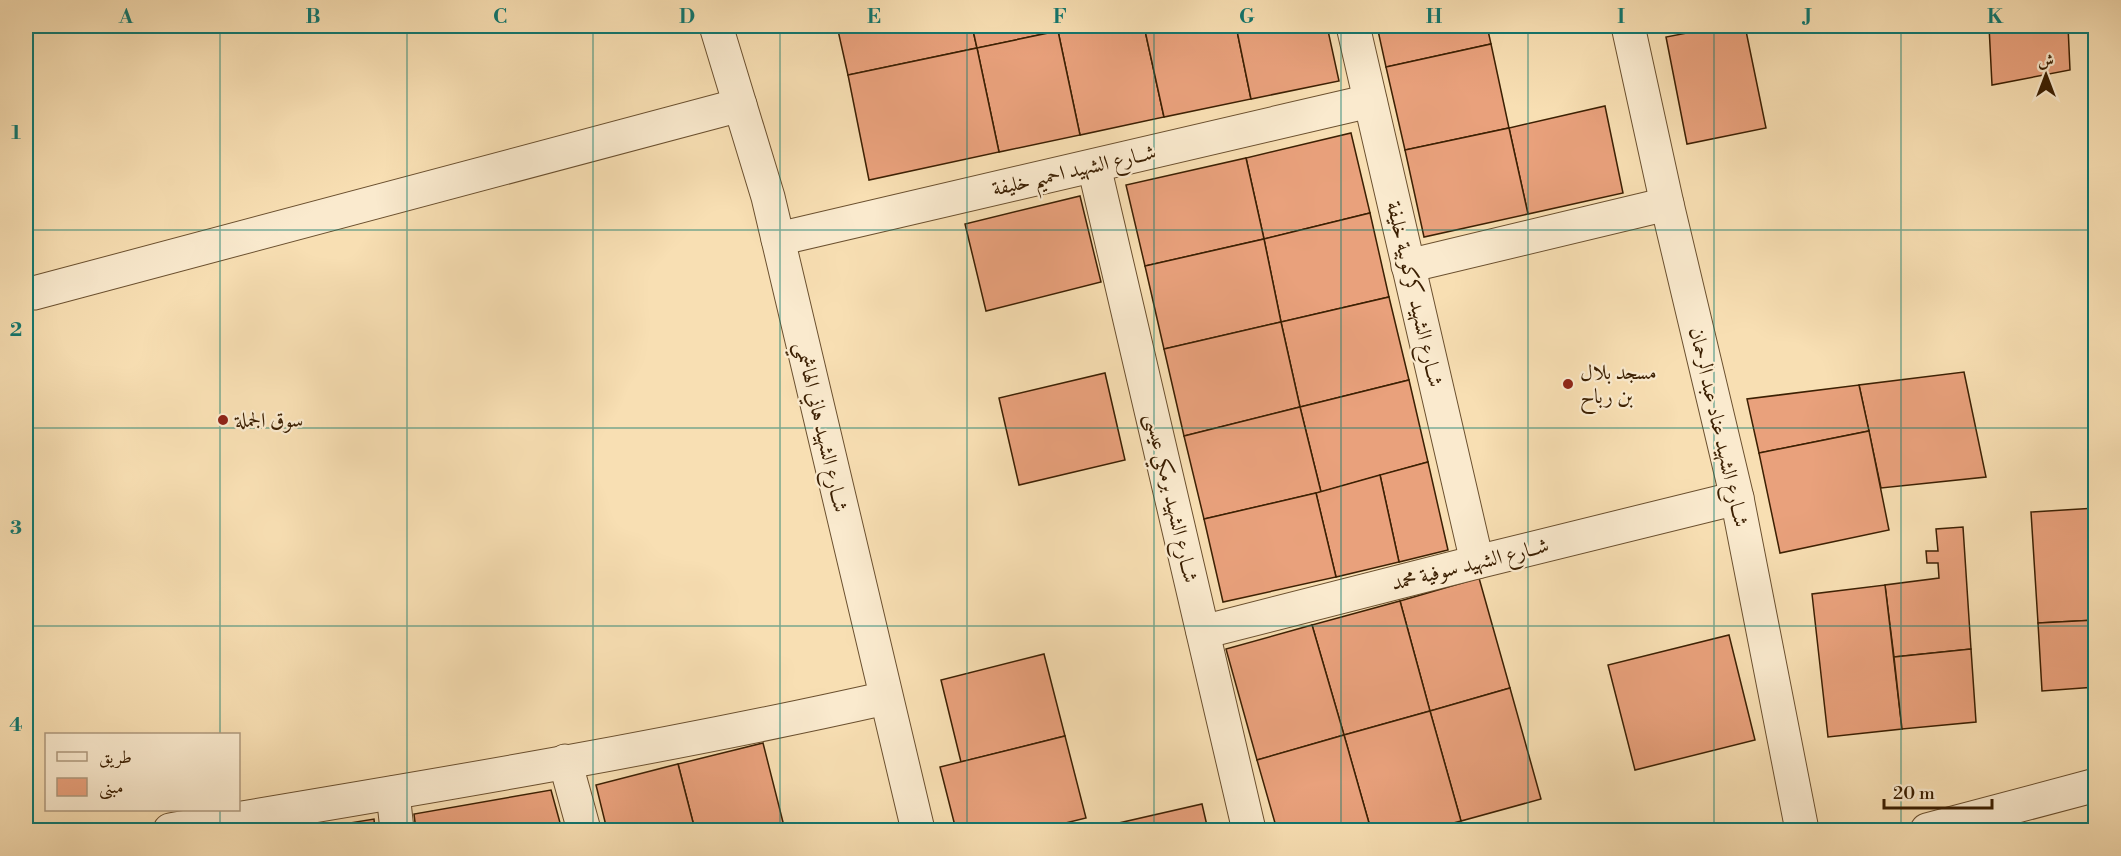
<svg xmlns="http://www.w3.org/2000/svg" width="2121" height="856" font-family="'Libre Bodoni',Amiri,serif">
  <rect width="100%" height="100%" fill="#f8dfb3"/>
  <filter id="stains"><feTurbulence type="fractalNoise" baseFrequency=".00333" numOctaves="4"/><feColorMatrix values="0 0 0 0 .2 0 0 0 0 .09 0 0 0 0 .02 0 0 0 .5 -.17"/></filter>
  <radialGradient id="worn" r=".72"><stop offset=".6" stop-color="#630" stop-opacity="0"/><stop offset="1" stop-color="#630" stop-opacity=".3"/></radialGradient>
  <!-- building -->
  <g fill="#e9a17c" stroke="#3c2003" stroke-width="1.5">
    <polygon points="837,26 972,26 977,48 848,75"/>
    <polygon points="972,26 1057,26 1058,31 977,48"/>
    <polygon points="1057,26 1083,26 1058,31"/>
    <polygon points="1083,26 1144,26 1164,117 1080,135 1058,31"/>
    <polygon points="1144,26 1236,26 1251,99 1164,117"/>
    <polygon points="1236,26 1327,26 1339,81 1251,99"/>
    <polygon points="1377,26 1487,26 1491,44 1386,67"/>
    <polygon points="1723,26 1745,26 1766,128 1687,144 1666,37"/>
    <polygon points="1989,26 2068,26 2070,70 1992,85"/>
    <polygon points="1058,31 1080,135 999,152 977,48"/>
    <polygon points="1491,44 1509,128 1405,150 1386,67"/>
    <polygon points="977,48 999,152 869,180 848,75"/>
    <polygon points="1605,106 1623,193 1528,214 1509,128"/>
    <polygon points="1509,128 1528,214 1424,237 1405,150"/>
    <polygon points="1351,133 1370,213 1264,239 1246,158"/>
    <polygon points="1246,158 1264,239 1145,266 1126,185"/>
    <polygon points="1080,196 1101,282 986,311 965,224"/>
    <polygon points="1370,213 1389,297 1281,322 1264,239"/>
    <polygon points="1264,239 1281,322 1164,349 1145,266"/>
    <polygon points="1389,297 1409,380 1300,407 1281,322"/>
    <polygon points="1281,322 1300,407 1184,436 1164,349"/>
    <polygon points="1964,372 1986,477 1881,488 1859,385"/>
    <polygon points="1105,373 1125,460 1019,485 999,398"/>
    <polygon points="1409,380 1428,462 1321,492 1300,407"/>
    <polygon points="1859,385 1869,431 1759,453 1747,399"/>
    <polygon points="1300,407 1321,492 1204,519 1184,436"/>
    <polygon points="1869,431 1889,530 1780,553 1759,453"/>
    <polygon points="1428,462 1448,550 1399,562 1380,475"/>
    <polygon points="1380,475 1399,562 1336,577 1316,493"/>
    <polygon points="1316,493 1336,577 1223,602 1204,519"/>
    <polygon points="2096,508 2096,620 2038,623 2031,512"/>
    <polygon points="1963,527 1971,649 1894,657 1885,585 1939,578 1938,563 1927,563 1926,551 1938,551 1936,529"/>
    <polygon points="1479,578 1510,688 1430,711 1400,601"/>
    <polygon points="1885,585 1902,729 1828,737 1812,594"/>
    <polygon points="1400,601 1430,711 1344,735 1312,625"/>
    <polygon points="2096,620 2096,687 2042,691 2038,623"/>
    <polygon points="1312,625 1344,735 1257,760 1226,649"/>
    <polygon points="1729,635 1755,740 1635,770 1608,665"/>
    <polygon points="1971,649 1976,722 1902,729 1894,657"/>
    <polygon points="1044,654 1065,736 961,762 941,680"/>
    <polygon points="1510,688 1541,799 1461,821 1430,711"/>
    <polygon points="1430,711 1461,821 1427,830 1371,830 1344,735"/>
    <polygon points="1344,735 1371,830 1277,830 1257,760"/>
    <polygon points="1065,736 1086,818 1037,830 956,830 940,767"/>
    <polygon points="763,743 785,830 695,830 678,764"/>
    <polygon points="678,764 695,830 607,830 596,785"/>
    <polygon points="551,790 562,830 416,830 414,814"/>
    <polygon points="1202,804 1208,830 1088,830"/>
    <polygon points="374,819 375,830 307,830"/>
  </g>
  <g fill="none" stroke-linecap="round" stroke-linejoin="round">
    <!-- minor casing -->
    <g stroke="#6b502f" stroke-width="35">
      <g id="minor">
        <polyline points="716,26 768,197 918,830"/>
        <polyline points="1353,26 1477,562"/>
        <polyline points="1628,26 1667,204 1737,498 1802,830"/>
        <polyline points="1094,166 1249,830"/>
        <polyline points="778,239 1370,101"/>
        <polyline points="1408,266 1667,204"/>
        <polyline points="34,293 740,105"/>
        <polyline points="1203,632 1477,562 1737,498"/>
        <polyline points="565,761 584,830"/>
        <polyline points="393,793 397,830"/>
        <path d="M170 830C409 790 650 751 886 698"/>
        <polyline points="1927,830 2096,785"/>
      </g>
    </g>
    <!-- minor -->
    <use href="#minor" stroke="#faeace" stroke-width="33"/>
  </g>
  <!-- grid -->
  <path fill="none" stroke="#0f766e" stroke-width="1.5" stroke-opacity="0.55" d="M220 26V734M407 26V830M593 26V830M780 26V830M967 26V830M1154 26V830M1341 26V830M1528 26V830M1714 26V830M1901 26V830M26 230H2096M26 428H2096M26 626H2096M220 810V830"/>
  <!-- markers -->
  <g fill="#8f2418" stroke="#faeace" stroke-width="2">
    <circle cx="1568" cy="384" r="6"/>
    <circle cx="223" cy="420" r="6"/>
  </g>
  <g text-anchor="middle" stroke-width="4.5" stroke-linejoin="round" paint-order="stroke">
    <!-- street labels -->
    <g font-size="21" fill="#3c2003" stroke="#faeace">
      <text transform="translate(1074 170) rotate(-13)" y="7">شــارع الشهيد احميم خليفة</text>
      <text transform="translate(1415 294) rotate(77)" y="7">شــارع الشهيد كركوبية خليفة</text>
      <text transform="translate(822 427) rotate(77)" y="7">شــارع الشهيد هاني الهاشمي</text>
      <text transform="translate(1719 427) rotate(77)" y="7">شــارع الشهيد عناد عبد الرحمان</text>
      <text transform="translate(1172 498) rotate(77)" y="7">شــارع الشهيد برمكي عيسى</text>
      <text transform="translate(1470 564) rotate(-14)" y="7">شــارع الشهيد سوفية محمد</text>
    </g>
    <!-- poi labels -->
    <g font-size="21" fill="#3c2003" stroke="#faeace" text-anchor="start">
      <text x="1580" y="379">مسجد بلال<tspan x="1580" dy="24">بن رباح</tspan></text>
      <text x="235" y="427">سوق الجملة</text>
    </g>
  </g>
  <!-- margin -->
  <rect width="2121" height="856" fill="none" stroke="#f8dfb3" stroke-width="66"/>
  <!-- legend -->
  <rect x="45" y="733" width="195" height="78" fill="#faeace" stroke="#ae997d" stroke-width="1.5"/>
  <rect x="57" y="752" width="30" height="9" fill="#faeace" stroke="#ae997d" stroke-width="1.5"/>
  <text x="99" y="763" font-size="18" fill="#3c2003">طريق</text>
  <rect x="57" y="778" width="30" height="18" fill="#e9a17c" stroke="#ae997d" stroke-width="1.5"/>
  <text x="99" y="793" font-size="18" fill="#3c2003">مبنى</text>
  <!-- north arrow -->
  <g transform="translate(2046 75)" stroke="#faeace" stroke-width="4.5" paint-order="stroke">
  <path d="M0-4.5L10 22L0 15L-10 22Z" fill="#3c2003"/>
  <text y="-9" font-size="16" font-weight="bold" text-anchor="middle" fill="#3c2003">ش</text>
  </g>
  <!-- scale -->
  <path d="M1884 799v9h108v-9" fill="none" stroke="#3c2003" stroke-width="3"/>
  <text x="1893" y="799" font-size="18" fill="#3c2003" stroke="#faeace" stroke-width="4.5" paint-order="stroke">20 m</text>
  <rect x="33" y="33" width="2055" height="790" fill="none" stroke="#0f766e" stroke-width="2"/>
  <g font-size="20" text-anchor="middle" font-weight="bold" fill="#0f766e">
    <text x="126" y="23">A</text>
    <text x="313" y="23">B</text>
    <text x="500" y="23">C</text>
    <text x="687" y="23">D</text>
    <text x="874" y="23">E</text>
    <text x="1060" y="23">F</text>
    <text x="1247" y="23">G</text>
    <text x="1434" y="23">H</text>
    <text x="1621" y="23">I</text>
    <text x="1808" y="23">J</text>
    <text x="1995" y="23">K</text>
    <text x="16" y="139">1</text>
    <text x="16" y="336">2</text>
    <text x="16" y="534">3</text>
    <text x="16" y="731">4</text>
  </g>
  <rect width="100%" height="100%" filter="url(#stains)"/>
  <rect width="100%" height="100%" fill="url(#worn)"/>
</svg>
